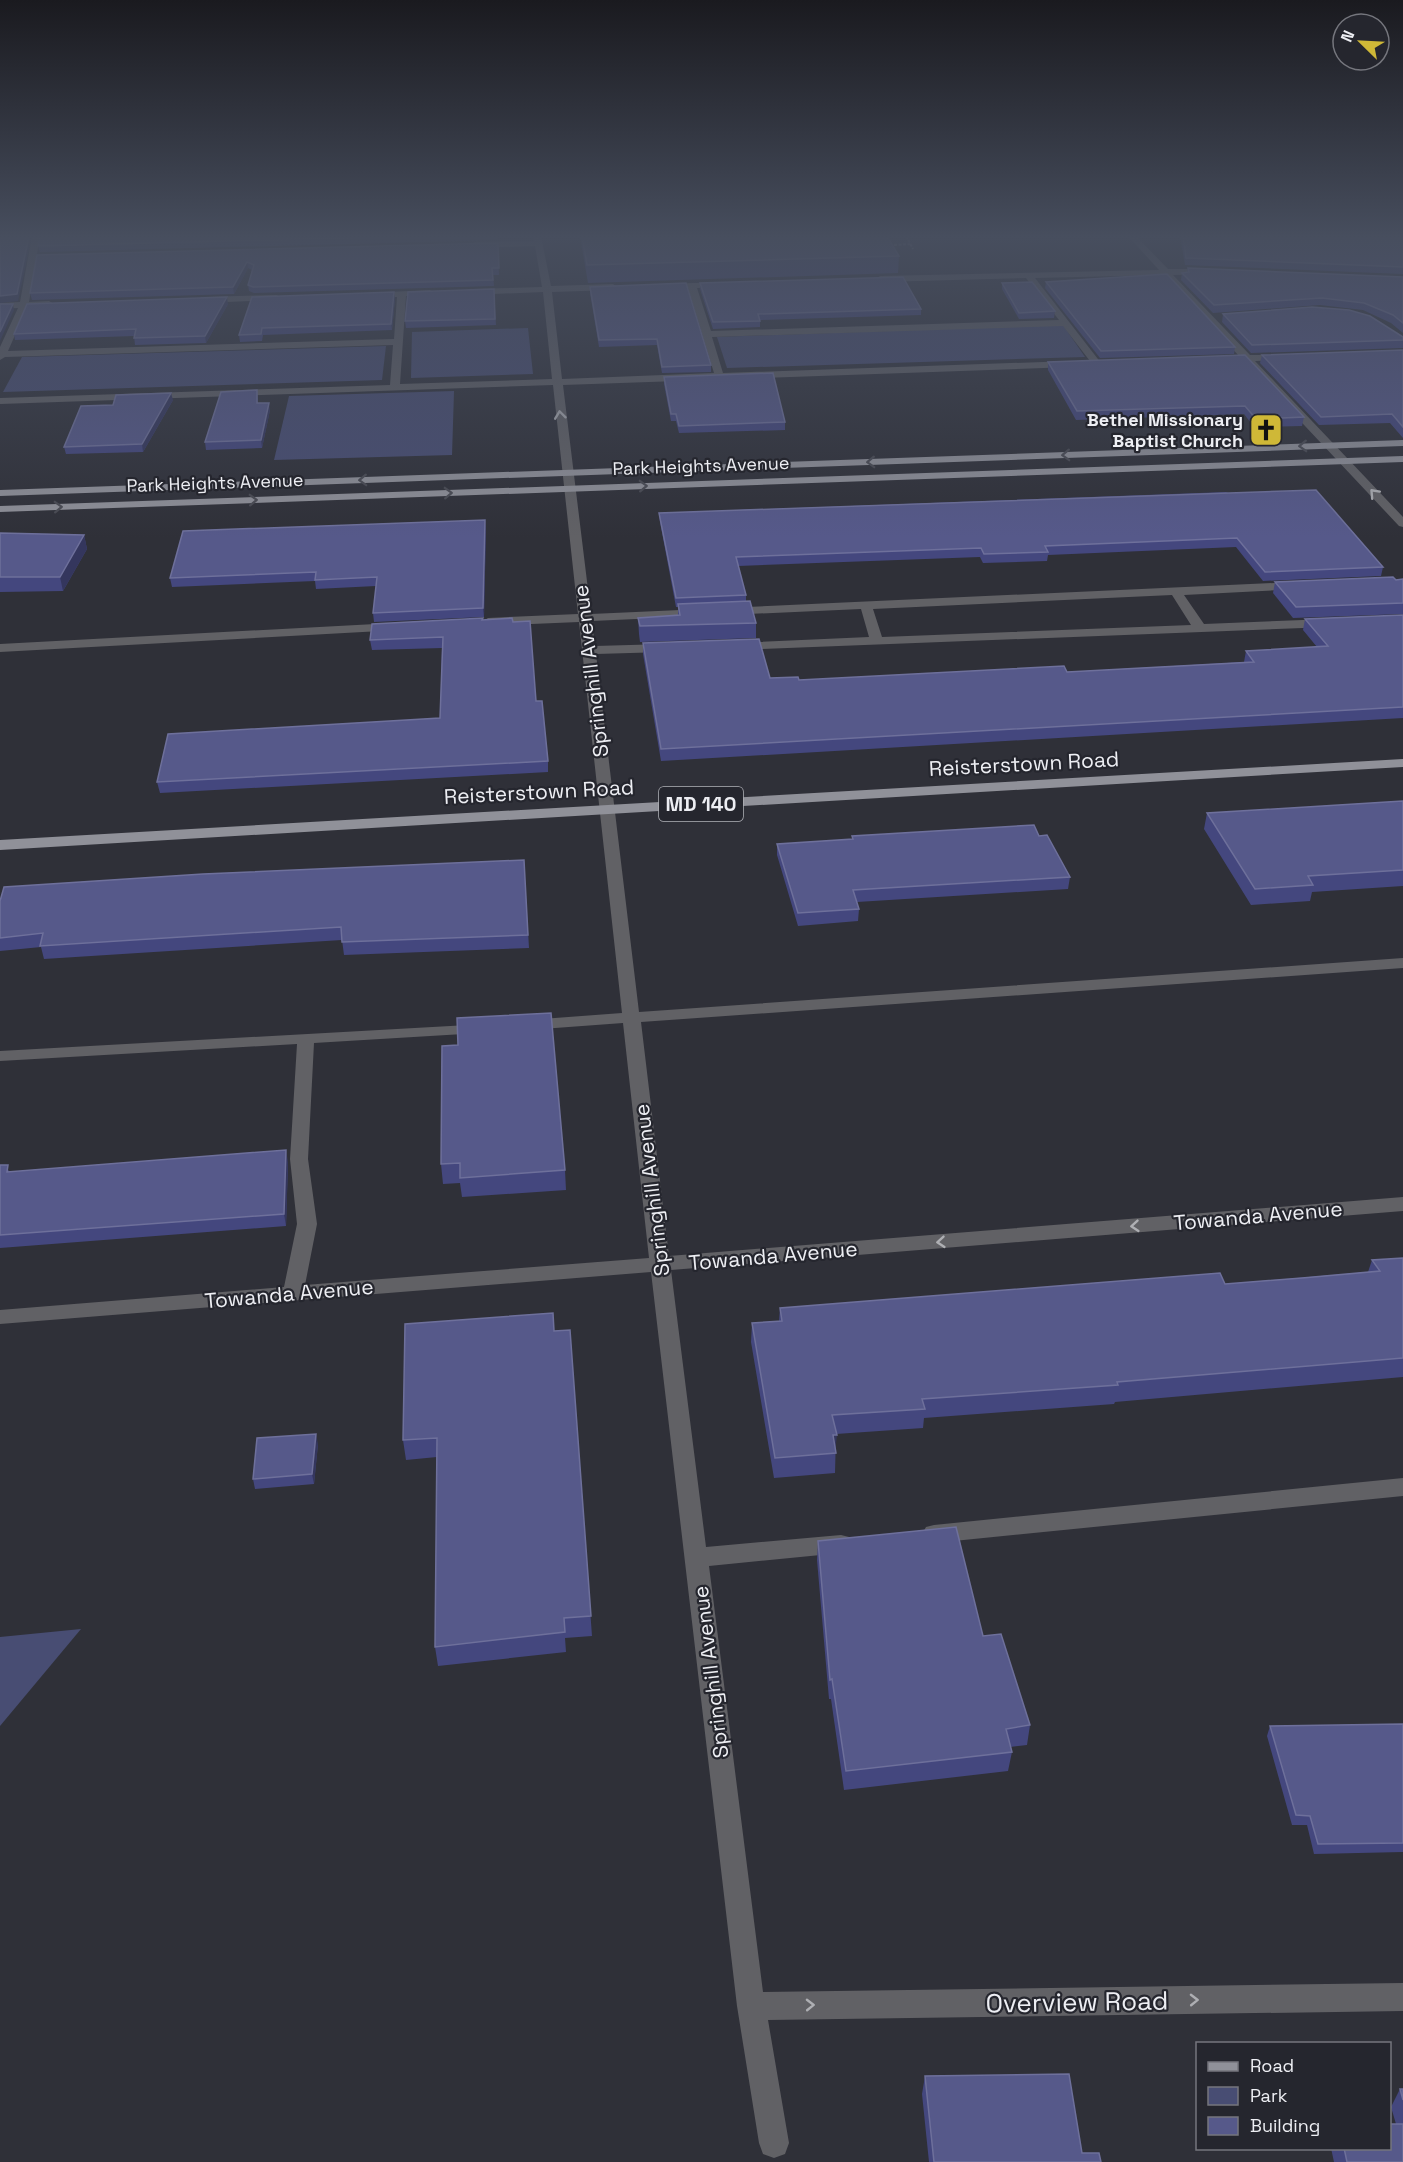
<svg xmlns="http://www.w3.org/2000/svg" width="1403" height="2162" font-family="'Space Grotesk',sans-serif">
  <rect width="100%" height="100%" fill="#2f3038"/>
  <!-- green -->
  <g fill="#484d73">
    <polygon points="1063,325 1085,357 727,368 717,337"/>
    <polygon points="528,328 533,374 411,378 412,332"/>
    <polygon points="386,346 382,380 3,392 22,357"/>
    <polygon points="454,391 452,455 274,460 289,396"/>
    <polygon points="81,1629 0,1726 0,1637"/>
  </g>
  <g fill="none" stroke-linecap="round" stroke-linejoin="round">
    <!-- path -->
    <g stroke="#97989e" stroke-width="2" stroke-dasharray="3 1.5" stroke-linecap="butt">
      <polyline points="906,236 913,249"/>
      <polyline points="894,245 910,244"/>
    </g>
    <!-- minor -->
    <g fill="#616165" fill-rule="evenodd">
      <path d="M32 236H40L29 302 49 301 54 304 27 308 8 351 394 339 397 297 370 298 367 297V293L430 290 434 293 433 295 406 296 400 384 552 379 543 292 469 295 465 292 469 289 542 287 535 246 474 248 470 245 474 242 534 241 533 236H541L551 286 613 284 617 287 613 290 552 292 562 379 714 373 688 288 664 289 660 286 661 284 727 282 728 284 724 287 697 288 711 331 1059 320 1026 278 880 282 876 279 880 276 1159 270 1128 236H1136L1168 269H1215L1216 271 1212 274 1173 275 1250 355H1287V359L1284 360 1255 361 1403 517V527L1399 526 1244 361H1222V357L1239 356 1164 275 1035 278 1101 363 1096 366 1093 365 1063 326 712 337 723 373 1071 361 1076 364 1071 367 563 385 591 614 1296 582 1302 586 1300 589 1184 595 1204 624 1329 619 1335 623 1329 627 738 650 731 646 733 643 869 637 861 609 592 621 595 646 665 644 672 648 665 652 596 654 639 1012 1403 958V968L641 1022 669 1256 1403 1197V1211L671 1270 706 1547 841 1535 849 1537 853 1544 849 1551 841 1553 709 1566 763 1992 1403 1983V2011L768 2020 789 2143 785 2154 774 2158 763 2154 759 2143 737 2006 651 1272 0 1324V1310L284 1287 297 1224 290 1159 297 1044 0 1061V1051L486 1024 489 1028 480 1033 314 1043 308 1159 317 1224 305 1285 649 1258 623 1023 528 1030 519 1025 528 1020 622 1013 579 622 488 626 482 622 488 618 578 614 553 385 0 404V398L390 385 393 345 5 357 0 360V347L18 308 0 309V303L20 302ZM1172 595 1191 625 882 637 873 609Z"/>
      <polygon points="277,295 279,297 274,300 202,303 197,300 202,297"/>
      <polygon points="394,623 400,627 399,630 0,652 0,644"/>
      <polygon points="1403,1478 1403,1496 934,1543 926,1541 922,1534 926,1527 934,1525"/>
    </g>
    <!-- major -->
    <g fill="#909199" fill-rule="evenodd">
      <polygon points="1403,440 1403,446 0,496 0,490"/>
      <polygon points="1403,456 1403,462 0,512 0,506"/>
      <polygon points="1403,759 1403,767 0,850 0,840"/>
    </g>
  </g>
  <!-- wall -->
  <g fill="#44477e">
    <polygon points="40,236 498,236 498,240 40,252 38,246"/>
    <polygon points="580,236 887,236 899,256 898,273 588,283"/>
    <polygon points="1180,236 1403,236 1403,274 1185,265"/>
    <polygon points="498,243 499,275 493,275 494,286 254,293 249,291 248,285 252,270 248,268 234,294 32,300 30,293 37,255"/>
    <polygon points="1188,268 1403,277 1403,333 1391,323 1363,310 1320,305 1213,313 1181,280 1182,273 1187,272"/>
    <polygon points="1046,282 1235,347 1234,354 1100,358 1045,288"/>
    <polygon points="700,283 921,309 921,315 760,320 760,327 713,329 700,289"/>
    <polygon points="1002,283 1055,311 1054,318 1019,319 1002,289"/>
    <polygon points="590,287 711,365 711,372 662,373 657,345 599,347 590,293"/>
    <polygon points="494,289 496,325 406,328 405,321"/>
    <polygon points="252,297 395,298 392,330 263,335 262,341 240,342 239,335"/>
    <polygon points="228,304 206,343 135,345 134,336 15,340 14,334"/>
    <polygon points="1223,314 1403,337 1403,348 1251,353 1222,322"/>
    <polygon points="1403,350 1403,438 1390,423 1319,425 1260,363 1262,355"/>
    <polygon points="1048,362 1304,417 1302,426 1254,427 1244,414 1076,420 1048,370"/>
    <polygon points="664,377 785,422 785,430 679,433 676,421 671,421 664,384"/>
    <polygon points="257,390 258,403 270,410 262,448 206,450 205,442"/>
    <polygon points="173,400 143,452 66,454 64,447"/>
    <polygon points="1226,492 1383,567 1381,576 1263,581 1236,547 1048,555 1047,561 983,563 980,557 738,566 746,595 746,601 756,623 756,638 640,642 639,634 638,618 678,616 678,607 676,607 660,522 659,513"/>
    <polygon points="486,528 484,617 374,622 373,613 376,586 316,589 315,581 172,587 170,578"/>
    <polygon points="0,533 84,535 87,549 63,591 0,592"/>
    <polygon points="1403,579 1403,614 1293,618 1273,593 1275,582"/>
    <polygon points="1403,615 1403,718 661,761 643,654 643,643 770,678 799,680 1067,672 1244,662 1246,651 1317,647 1303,630 1305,619"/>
    <polygon points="482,620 536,701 548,761 548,772 160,793 157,782 440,718 442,648 372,650 370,640"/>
    <polygon points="1403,801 1403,886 1312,892 1310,901 1251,905 1204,829 1207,813"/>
    <polygon points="852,836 1039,836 1070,877 1068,889 857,902 859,909 858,921 798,926 777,855 777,844 852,839"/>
    <polygon points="524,860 529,948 344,955 342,940 44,959 41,947 0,951 0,901"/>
    <polygon points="442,1046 565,1170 566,1190 462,1197 460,1183 443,1184 441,1164"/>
    <polygon points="288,1162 286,1226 0,1248 0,1165 11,1172"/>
    <polygon points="1403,1258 1403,1377 1115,1402 1114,1404 924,1418 923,1428 836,1434 835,1473 774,1478 751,1342 752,1323 779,1321 780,1308 1225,1284 1368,1272 1372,1260"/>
    <polygon points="570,1330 592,1636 565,1638 566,1652 438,1666 435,1647 437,1457 406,1460 403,1440 554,1331"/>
    <polygon points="318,1444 314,1484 255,1489 253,1479"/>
    <polygon points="818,1541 983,1636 1030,1725 1027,1745 1010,1747 1012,1752 1008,1771 844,1790 831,1699 829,1699 817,1560"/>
    <polygon points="1403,1724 1403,1852 1314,1854 1307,1825 1292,1825 1267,1736 1270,1726"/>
    <polygon points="925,2076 1082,2153 1101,2162 929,2162 922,2094"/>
    <polygon points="1400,2089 1403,2089 1403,2162 1334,2162 1331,2148 1389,2148 1396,2124 1391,2107"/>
  </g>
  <!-- shaded-wall -->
  <g fill="#34365d">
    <polygon points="29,236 32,236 18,301 0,303 0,296"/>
    <polygon points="247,262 248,268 234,294 233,287"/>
    <polygon points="394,292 395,298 392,330 391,324"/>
    <polygon points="227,297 228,304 206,343 205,336"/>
    <polygon points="13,304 14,310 0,341 0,332"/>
    <polygon points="171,393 173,400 143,452 142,444"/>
    <polygon points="269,403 270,410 262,448 261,440"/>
    <polygon points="485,520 486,528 484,617 483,608"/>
    <polygon points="84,535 87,549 63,591 60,577"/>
    <polygon points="286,1150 288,1162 286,1226 284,1214"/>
    <polygon points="316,1434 318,1444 314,1484 312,1474"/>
    <polygon points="833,1435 837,1435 835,1453"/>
  </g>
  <!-- building -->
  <g fill="#56598a" stroke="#6e709b" stroke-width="1.5">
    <polygon points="0,236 29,236 17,294 0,296"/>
    <polygon points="40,236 421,236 38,246"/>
    <polygon points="582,236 887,236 899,256 587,265"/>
    <polygon points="1183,236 1403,236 1403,267 1186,258"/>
    <polygon points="498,243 499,268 492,268 493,280 253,287 248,285 254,265 247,262 233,287 30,293 37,255"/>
    <polygon points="1188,268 1403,277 1403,323 1393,315 1364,303 1322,298 1214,305 1182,273 1189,272"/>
    <polygon points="1167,274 1235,347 1101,351 1046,282"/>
    <polygon points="903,277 921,309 758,314 760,321 713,322 700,283"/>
    <polygon points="1032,282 1055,311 1019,313 1002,283"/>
    <polygon points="686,283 711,365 662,367 657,339 599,340 590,287"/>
    <polygon points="494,289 495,319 405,321 408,292"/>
    <polygon points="394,292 391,324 262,328 261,334 239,335 252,297"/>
    <polygon points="227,297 205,336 134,338 136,329 14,334 27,304"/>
    <polygon points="0,304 13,304 0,332"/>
    <polygon points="1312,307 1349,310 1370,316 1403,337 1403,340 1252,345 1223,314"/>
    <polygon points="1403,350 1403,427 1392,414 1321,417 1262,355"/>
    <polygon points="1245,355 1304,417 1256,419 1245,406 1077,411 1048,362"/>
    <polygon points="773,373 785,422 679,426 676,414 671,414 664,377"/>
    <polygon points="257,390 257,403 269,403 261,440 205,442 221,392"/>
    <polygon points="171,393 142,444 64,447 81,406 113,405 116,395"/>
    <polygon points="1316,490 1383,567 1265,572 1237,538 1045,546 1048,552 984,554 981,548 736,557 746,595 676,598 659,513"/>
    <polygon points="485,520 483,608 373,613 377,577 315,580 316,572 170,578 183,531"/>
    <polygon points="0,533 84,535 60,577 0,577"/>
    <polygon points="1393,577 1396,580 1403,579 1403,603 1296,607 1275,582"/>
    <polygon points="750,601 756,623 640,626 638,618 680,615 678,604"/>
    <polygon points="1403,615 1403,707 661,749 643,643 759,639 770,678 798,677 799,680 1064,666 1067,672 1254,662 1246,651 1328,646 1305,619"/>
    <polygon points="483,618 482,620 512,618 513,622 530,621 536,701 542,701 548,761 157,782 168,734 440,718 443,637 370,640 372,624"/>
    <polygon points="1403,801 1403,870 1308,876 1313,885 1255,889 1207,813"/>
    <polygon points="1034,825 1039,836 1047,835 1070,877 853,890 859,909 798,913 777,844 853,839 852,836"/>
    <polygon points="524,860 528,935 342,942 341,927 40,946 43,933 0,938 0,901 4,887 203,874"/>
    <polygon points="551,1013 565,1170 460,1178 460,1163 441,1164 442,1046 458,1045 457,1018"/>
    <polygon points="286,1150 284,1214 0,1235 0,1165 8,1165 7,1172"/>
    <polygon points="1403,1258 1403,1358 1117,1382 1118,1385 922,1399 925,1409 832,1415 837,1435 833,1435 836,1453 775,1458 752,1323 782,1321 780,1308 1220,1273 1225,1284 1302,1278 1380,1271 1372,1260"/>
    <polygon points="553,1313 554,1331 570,1330 591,1616 564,1618 565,1632 435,1647 437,1438 403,1440 405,1324"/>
    <polygon points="316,1434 312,1474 253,1479 257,1438"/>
    <polygon points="956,1527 983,1636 1001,1634 1030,1725 1006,1729 1012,1752 846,1771 832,1679 830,1680 818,1541"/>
    <polygon points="1403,1724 1403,1843 1318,1844 1310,1816 1296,1815 1270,1726"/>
    <polygon points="1069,2074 1082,2153 1099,2153 1101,2162 934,2162 925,2076"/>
    <polygon points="1400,2089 1403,2089 1403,2100"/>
    <polygon points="1389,2124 1403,2124 1403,2162 1347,2162 1344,2148 1389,2148"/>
  </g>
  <!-- one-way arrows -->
  <defs><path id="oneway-chevron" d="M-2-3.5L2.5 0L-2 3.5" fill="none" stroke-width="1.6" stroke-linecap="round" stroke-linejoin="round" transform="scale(1.5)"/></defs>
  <g stroke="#aeafb3">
    <use href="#oneway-chevron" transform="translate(560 415) rotate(-97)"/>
    <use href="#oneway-chevron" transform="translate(1374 493) rotate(-133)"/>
    <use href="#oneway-chevron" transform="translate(1135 1226) rotate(175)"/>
    <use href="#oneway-chevron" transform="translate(941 1242) rotate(175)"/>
    <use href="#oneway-chevron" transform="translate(1194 2000) rotate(-1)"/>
    <use href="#oneway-chevron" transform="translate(810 2005) rotate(-1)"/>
  </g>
  <g stroke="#4a4b53">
    <use href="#oneway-chevron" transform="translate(1303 446) rotate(178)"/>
    <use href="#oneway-chevron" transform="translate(1066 455) rotate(178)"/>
    <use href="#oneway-chevron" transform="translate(871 462) rotate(178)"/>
    <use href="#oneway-chevron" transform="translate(363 480) rotate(178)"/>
    <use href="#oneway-chevron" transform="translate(643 486) rotate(-2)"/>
    <use href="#oneway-chevron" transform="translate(448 493) rotate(-2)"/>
    <use href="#oneway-chevron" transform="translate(253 500) rotate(-2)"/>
    <use href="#oneway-chevron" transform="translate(58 507) rotate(-2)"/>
  </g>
  <!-- sky -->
  <linearGradient id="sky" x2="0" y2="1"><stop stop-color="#1a1a1f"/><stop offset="0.44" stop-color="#474e5e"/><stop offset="1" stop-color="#474e5e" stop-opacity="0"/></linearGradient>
  <rect width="1403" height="538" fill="url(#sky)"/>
  <!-- icons -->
  <defs>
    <g id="church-square" transform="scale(1.725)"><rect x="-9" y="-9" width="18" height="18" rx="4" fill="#cfb837" stroke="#25262e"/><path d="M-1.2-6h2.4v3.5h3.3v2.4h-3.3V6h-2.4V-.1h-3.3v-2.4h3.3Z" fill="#111"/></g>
  </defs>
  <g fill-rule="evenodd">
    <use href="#church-square" x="1266" y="430"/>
  </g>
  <g text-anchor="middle" stroke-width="4.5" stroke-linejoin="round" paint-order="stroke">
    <!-- far-poi labels -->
    <g font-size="18" font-weight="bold" fill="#edeef3" stroke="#25262e" text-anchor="end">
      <text x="1243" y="426">Bethel Missionary<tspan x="1243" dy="21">Baptist Church</tspan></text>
    </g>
    <!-- far-street labels -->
    <g font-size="18" fill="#edeef3" stroke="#25262e">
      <text transform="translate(701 466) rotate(-2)" y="6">Park Heights Avenue</text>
      <text transform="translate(215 483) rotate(-2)" y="6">Park Heights Avenue</text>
    </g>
    <!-- shield labels -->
    <rect fill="#25262e" stroke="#b1b2b8" stroke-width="1.5" x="659" y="787" width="84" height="34" rx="4.5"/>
    <g font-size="20" font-weight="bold" fill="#edeef3">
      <text x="701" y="811">MD 140</text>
    </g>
    <!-- street labels -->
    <g font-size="21" fill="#edeef3" stroke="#25262e">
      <text transform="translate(591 671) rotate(-97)" y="7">Springhill Avenue</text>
      <text transform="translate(1024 764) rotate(-3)" y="7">Reisterstown Road</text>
      <text transform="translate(539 792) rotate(-3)" y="7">Reisterstown Road</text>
      <text transform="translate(652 1190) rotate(-97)" y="7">Springhill Avenue</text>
      <text transform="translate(1258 1216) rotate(-5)" y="7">Towanda Avenue</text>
      <text transform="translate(773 1256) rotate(-5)" y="7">Towanda Avenue</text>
      <text transform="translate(289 1294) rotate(-5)" y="7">Towanda Avenue</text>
      <text transform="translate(711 1672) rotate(-97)" y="7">Springhill Avenue</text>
    </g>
    <!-- near-street labels -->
    <g font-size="26" fill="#edeef3" stroke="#25262e">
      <text transform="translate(1077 2002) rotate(-1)" y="9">Overview Road</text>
    </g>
  </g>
  <!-- legend -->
  <rect x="1196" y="2042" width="195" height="108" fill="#25262e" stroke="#75767d" stroke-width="1.5"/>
  <rect x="1208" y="2062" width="30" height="9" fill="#909199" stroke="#75767d" stroke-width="1.5"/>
  <text x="1250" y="2072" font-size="18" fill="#edeef3">Road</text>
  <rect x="1208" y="2087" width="30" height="18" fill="#484d73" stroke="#75767d" stroke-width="1.5"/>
  <text x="1250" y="2102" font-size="18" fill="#edeef3">Park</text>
  <rect x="1208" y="2117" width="30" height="18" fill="#56598a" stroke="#75767d" stroke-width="1.5"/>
  <text x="1250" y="2132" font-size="18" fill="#edeef3">Building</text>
  <!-- north arrow -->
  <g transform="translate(1361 42) rotate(294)"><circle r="28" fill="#25262e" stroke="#75767d" stroke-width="1.5"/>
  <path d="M0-4.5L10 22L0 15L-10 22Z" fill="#cfb837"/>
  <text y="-9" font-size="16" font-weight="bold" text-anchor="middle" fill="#edeef3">N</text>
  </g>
</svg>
